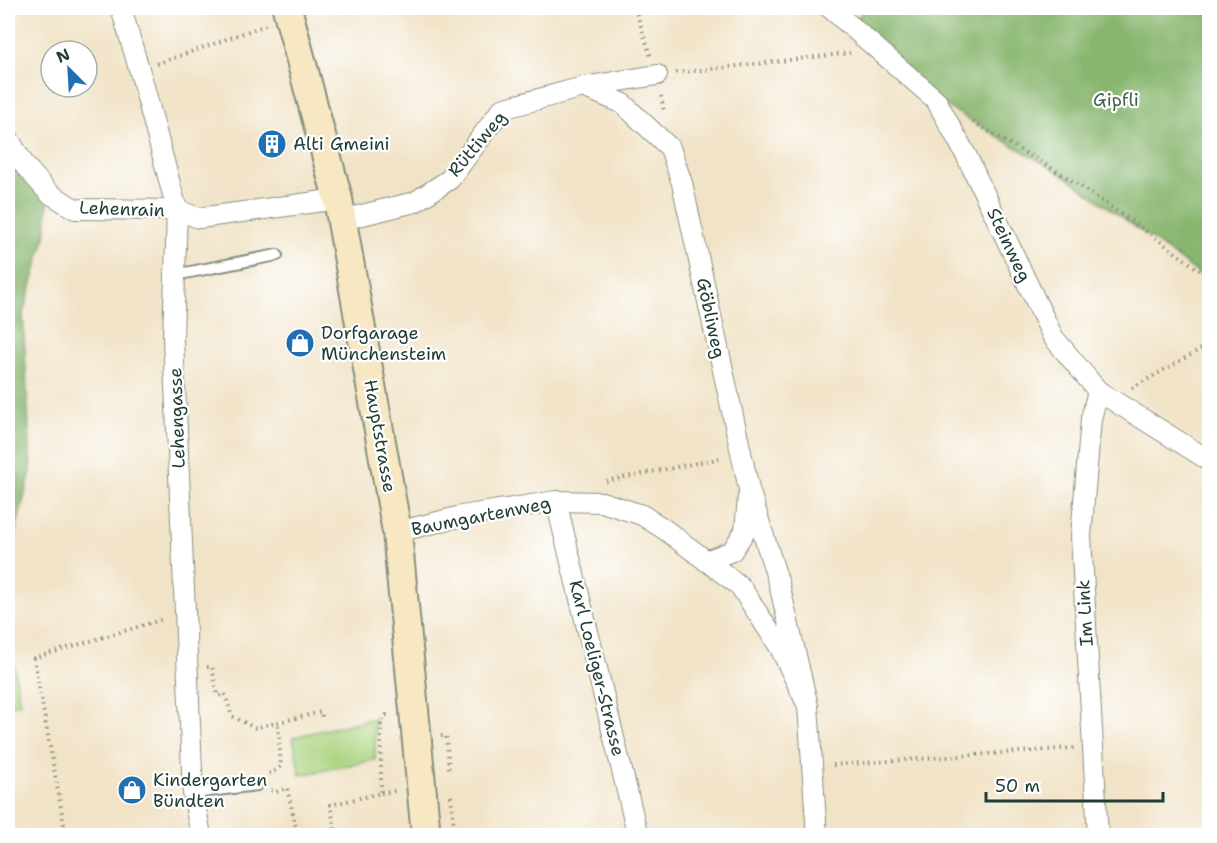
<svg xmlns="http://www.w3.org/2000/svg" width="1217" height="843" font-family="'Shantell Sans',sans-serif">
  <rect width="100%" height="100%" fill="#fff"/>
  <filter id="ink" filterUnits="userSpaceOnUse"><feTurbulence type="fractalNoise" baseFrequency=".0167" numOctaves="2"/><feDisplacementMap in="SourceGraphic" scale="12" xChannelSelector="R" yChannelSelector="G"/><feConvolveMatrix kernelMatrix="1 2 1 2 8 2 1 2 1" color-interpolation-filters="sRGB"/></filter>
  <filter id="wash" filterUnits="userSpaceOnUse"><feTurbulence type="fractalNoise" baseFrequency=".008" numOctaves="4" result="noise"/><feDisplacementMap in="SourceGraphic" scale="24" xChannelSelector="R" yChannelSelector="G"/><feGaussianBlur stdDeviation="1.35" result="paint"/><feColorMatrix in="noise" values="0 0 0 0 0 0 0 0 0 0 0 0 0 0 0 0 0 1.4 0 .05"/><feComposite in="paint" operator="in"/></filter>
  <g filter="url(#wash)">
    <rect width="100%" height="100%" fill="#f1e3c7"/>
    <!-- green -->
    <g fill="#abd47f" stroke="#65885a" stroke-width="1.5">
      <polygon points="13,662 20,703 8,706 8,663"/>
      <polygon points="375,718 375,760 300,775 293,737"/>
    </g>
    <!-- forest -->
    <g fill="#88b66e" stroke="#547a51" stroke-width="1.5">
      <polygon points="865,8 1209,8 1209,281 1068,178 936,100 851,26"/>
      <polygon points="8,138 49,193 45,238 23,313 31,471 8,560"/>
    </g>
  </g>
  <g filter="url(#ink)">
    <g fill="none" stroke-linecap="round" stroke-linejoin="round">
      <!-- lane casing -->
      <g stroke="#88907e" stroke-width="14">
        <g id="lane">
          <polyline points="175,275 277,255"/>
          <polyline points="193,793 257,785"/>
        </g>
      </g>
      <!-- street casing -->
      <g stroke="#88907e" stroke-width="22">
        <g id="street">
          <polyline points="121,8 142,79 177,210 173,339 193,793 201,836"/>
          <polyline points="830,8 936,100 966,155 1053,337 1098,391 1210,461"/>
          <polyline points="583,87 622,103 670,148 682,183 749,489 779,584 808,706"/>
          <polyline points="8,138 25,166 49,193 75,209 177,210 199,218 338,199"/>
          <polyline points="342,220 415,202 450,179 502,109 583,87 657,75"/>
          <polyline points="556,501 638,836"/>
          <polyline points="397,532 462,516 556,501 602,502 642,515 664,529 740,586 779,646 808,706 817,836"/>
          <polyline points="706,561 732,551 745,531 748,497"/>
          <polyline points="1098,836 1081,536 1091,419 1098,391"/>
        </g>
      </g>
      <!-- secondary casing -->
      <g stroke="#88907e" stroke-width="32">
        <polyline id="secondary" points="287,8 338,199 397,532 426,836"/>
      </g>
      <!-- path -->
      <g stroke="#88907e" stroke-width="4" stroke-dasharray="1.5 4.5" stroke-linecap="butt">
        <polyline points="635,8 651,57"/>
        <polyline points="157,64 266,25"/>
        <polyline points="676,73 850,53"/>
        <polyline points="661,96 664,112"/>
        <polyline points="973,122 1068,178 1146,231 1210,278"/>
        <polyline points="1132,388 1210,344"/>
        <polyline points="606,481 722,458"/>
        <polyline points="207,667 212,667 218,696 225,694 232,716 255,728 321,712 323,720"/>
        <polyline points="441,736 446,736 449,770"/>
        <polyline points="833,765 1074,748"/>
        <polyline points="269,774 281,767 278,723"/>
        <polyline points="271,790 276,792 287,788 298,836"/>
        <polyline points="381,793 395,791"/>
        <polyline points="451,796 455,836"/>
        <polyline points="54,836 65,830 34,658 164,619"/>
        <polyline points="306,836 335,829 330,805 381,793 381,724 386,715 390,715"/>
      </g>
      <!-- lane -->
      <use href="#lane" stroke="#fff" stroke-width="10"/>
      <!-- street -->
      <use href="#street" stroke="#fff" stroke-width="20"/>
      <!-- secondary -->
      <use href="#secondary" stroke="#f7e8c3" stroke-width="28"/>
    </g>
  </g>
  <!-- icons -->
  <defs>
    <g id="building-disc" transform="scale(1.5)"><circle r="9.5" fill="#1f6fb2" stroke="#fff"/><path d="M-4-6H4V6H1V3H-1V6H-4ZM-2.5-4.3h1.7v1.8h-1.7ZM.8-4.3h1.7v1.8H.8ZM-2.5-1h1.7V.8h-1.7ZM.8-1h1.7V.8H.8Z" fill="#fff"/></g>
    <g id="shop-disc" transform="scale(1.5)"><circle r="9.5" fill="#1f6fb2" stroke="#fff"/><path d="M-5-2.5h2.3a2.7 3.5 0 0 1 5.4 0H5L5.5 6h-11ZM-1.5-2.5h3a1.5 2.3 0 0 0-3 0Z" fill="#fff"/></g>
  </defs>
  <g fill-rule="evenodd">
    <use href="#building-disc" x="272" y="144"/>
    <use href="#shop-disc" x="300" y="343"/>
    <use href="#shop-disc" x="132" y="790"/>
  </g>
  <g text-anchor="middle" stroke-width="4.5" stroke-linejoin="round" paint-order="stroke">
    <!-- park labels -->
    <g font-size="18" fill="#426347" stroke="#fff">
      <text x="1116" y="106">Gipfli</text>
    </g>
    <!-- poi labels -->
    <g font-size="18" fill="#1f3d34" stroke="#fff" text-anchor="start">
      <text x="293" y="150">Alti Gmeini</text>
      <text x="321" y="339">Dorfgarage<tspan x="321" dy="21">Münchensteim</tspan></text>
      <text x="153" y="786">Kindergarten<tspan x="153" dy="21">Bündten</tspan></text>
    </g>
    <!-- street labels -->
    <g font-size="18" fill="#1f3d34" stroke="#fff">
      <text transform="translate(477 144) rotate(-50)" y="6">Rüttiweg</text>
      <text transform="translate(122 209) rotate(2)" y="6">Lehenrain</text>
      <text transform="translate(1009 245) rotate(65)" y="6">Steinweg</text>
      <text transform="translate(711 318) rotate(78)" y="6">Göbliweg</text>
      <text transform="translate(177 418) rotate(-92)" y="6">Lehengasse</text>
      <text transform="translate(380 436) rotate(80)" y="6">Hauptstrasse</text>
      <text transform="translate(481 516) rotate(-11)" y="6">Baumgartenweg</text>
      <text transform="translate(1085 613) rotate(-93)" y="6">Im Link</text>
      <text transform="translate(597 668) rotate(76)" y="6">Karl Loeliger-Strasse</text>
    </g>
  </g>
  <!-- margin -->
  <rect width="1217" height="843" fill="none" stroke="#fff" stroke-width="30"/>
  <!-- north arrow -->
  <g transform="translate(69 69) rotate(336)"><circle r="28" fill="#ffffff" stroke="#a5b1ae" stroke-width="1.5"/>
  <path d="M0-4.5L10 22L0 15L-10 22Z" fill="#1f6fb2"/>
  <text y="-9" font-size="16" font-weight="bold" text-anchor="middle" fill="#1f3d34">N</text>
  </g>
  <!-- scale -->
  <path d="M986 792v9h177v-9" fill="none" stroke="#1f3d34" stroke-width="3"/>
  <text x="995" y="792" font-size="18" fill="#1f3d34" stroke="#ffffff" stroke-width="4.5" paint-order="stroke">50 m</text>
</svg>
